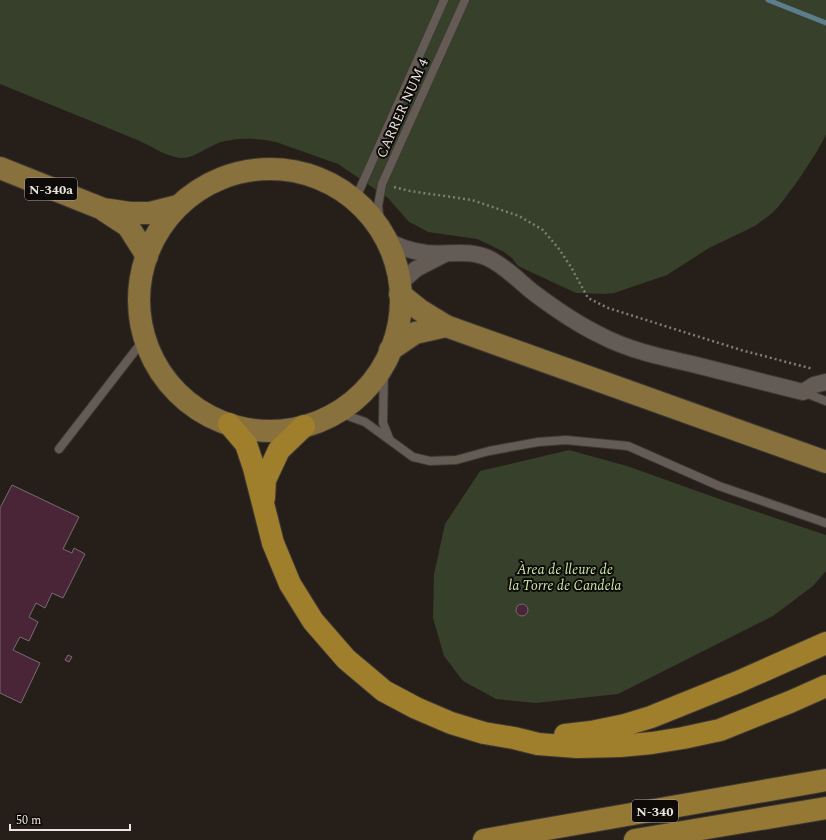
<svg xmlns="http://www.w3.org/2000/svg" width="826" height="840" font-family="Spectral,serif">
  <rect width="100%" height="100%" fill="#261f19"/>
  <!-- green -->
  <g fill="#36402a">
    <path d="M0 0H826V135L816 153 797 182 779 206 771 214 755 226 709 248 667 275 614 293 604 294 576 293 518 266 512 258 504 252 486 243 477 239 428 232 419 227 409 222 388 198 338 164 276 142C258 138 234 137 216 144 204 149 193 159 180 158 164 156 150 145 135 139 90 121 45 102 0 84Z"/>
    <polygon points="569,450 627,466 725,501 826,535 826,571 813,586 773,616 618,694 536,703 496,699 463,681 444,656 433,618 434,574 445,524 480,471"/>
  </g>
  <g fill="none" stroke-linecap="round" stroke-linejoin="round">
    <!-- stream -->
    <polyline stroke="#5e7d8c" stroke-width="5" points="768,0 826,23"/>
  </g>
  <!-- building -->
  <g fill="#4a2437" stroke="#776c71">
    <polygon points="12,485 79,517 63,549 72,553 74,548 85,554 63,598 52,593 45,608 36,603 29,617 38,622 29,641 20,637 13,650 40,663 21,703 0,693 0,508"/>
    <circle cx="522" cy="610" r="6"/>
    <polygon points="68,655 72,657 69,662 65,660"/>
  </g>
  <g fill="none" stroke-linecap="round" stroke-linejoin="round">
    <!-- service casing -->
    <g stroke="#3f3934" stroke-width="10">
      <g id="service">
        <polyline points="355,200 444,0"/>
        <polyline points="381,231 378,206 382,184 465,0"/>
        <polyline points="384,364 383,423 389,438"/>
        <polyline points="803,392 826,401"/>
        <polyline points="337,412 365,422 413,457 430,461 456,460 489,451 538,442 566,440 628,446 719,486 826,523"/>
        <polyline points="59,449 145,338"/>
      </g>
    </g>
    <!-- minor casing -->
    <g stroke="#3f3934" stroke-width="18">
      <g id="minor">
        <path d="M386 240C400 247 410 251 426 253 446 255 469 249 488 258 505 266 519 281 534 293 554 308 577 324 600 335 628 350 661 357 692 364 729 373 766 383 803 392L814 385 826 382"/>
        <polyline points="399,284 416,269 445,254"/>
      </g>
    </g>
    <!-- primary casing -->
    <g stroke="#3f3934" stroke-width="24">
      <g id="primary">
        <polyline points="0,168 103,209 130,213 150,213 178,206"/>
        <circle cx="270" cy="300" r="131"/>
        <polyline points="105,211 128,226 147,256"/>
        <polyline points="400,294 420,310 446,326 826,462"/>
        <polyline points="390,350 415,333 446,326"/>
      </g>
    </g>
    <!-- trunk casing -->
    <g stroke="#3f3934" stroke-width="24">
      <g id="trunk">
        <polyline points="484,840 826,780"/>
        <polyline points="635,840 826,808"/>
      </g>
    </g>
    <!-- motorway casing -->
    <g stroke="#3f3934" stroke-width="24">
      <g id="motorway">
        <polyline points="229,424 246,444 254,468 273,543 290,584 313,621 346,659 384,691 416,708 451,723 484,733 514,738 538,744 577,747 620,746 652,743 683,738 720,730 790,702 826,686"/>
        <polyline points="264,498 265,480 279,450 304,426"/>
        <polyline points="565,735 591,732 625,725 651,717 738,682 826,643"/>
      </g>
    </g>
    <!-- path -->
    <polyline stroke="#817c76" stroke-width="2.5" stroke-dasharray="2 3" stroke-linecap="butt" points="394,187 410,191 472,200 519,216 543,230 559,249 571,267 588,298 608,308 741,350 813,369"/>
    <!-- service -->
    <use href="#service" stroke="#645c54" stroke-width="8"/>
    <!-- minor -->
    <use href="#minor" stroke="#645c54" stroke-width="16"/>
    <!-- primary -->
    <use href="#primary" stroke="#88713c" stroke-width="22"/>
    <!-- trunk -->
    <use href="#trunk" stroke="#947834" stroke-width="22"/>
    <!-- motorway -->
    <use href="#motorway" stroke="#a07f2c" stroke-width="22"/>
  </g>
  <g text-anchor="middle" stroke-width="4" stroke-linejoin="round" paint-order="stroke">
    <!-- shield labels -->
    <g fill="#0d0a07" stroke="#a7a39f" stroke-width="1">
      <rect x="25" y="178" width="52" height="22" rx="3"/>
      <rect x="632" y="800" width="46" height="22" rx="3"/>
    </g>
    <g font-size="13" font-weight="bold" fill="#e9e5e0">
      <text x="51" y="194">N-340a</text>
      <text x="655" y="816">N-340</text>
    </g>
    <!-- street labels -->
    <g font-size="14" fill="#e9e5e0" stroke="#0d0a07">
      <text transform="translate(402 108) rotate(-66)" y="5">CARRER NUM 4</text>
    </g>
    <!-- park labels -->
    <g font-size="14" font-style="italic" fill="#cae9a6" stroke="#0d0a07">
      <text x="565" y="574">Àrea de lleure de<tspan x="565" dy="16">la Torre de Candela</tspan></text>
    </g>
  </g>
  <!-- scale -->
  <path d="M10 824v6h120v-6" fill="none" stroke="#e9e5e0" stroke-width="2"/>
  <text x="16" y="824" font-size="12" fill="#e9e5e0" stroke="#0d0a07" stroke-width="3" paint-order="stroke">50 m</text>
</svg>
